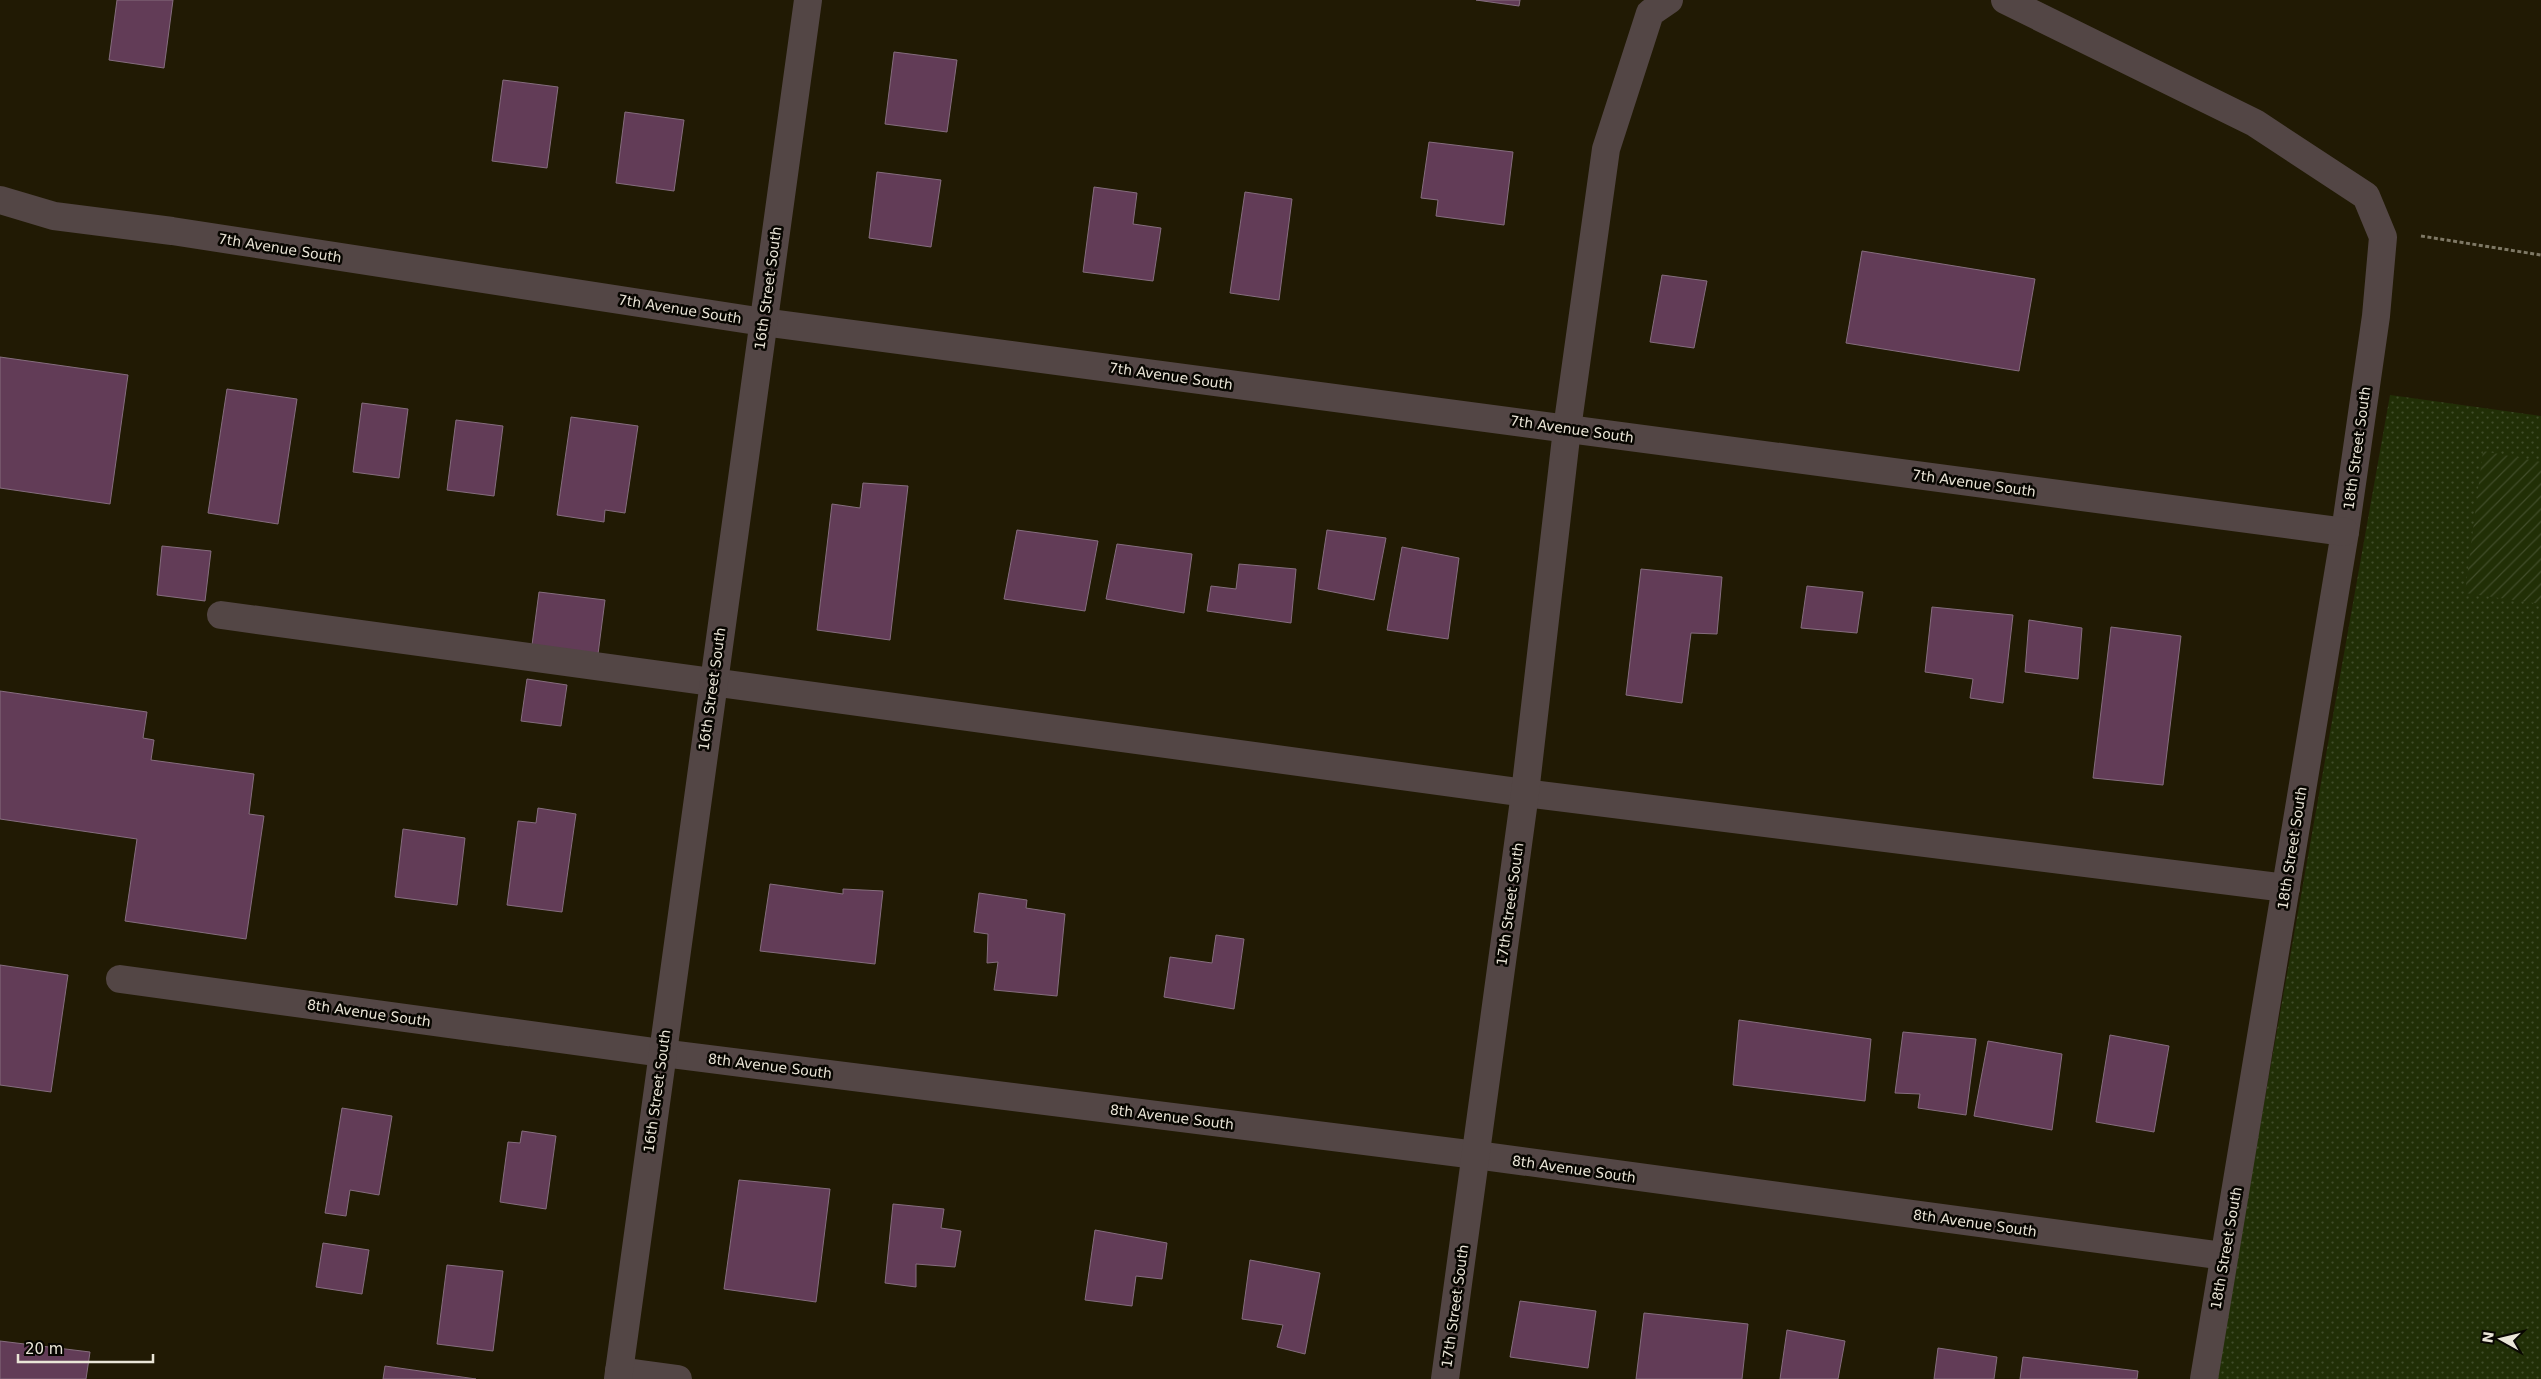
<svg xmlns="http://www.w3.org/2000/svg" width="2541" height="1379" font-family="'DejaVu Sans',sans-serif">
  <defs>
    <pattern id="grass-dots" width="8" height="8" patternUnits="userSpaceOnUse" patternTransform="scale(1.25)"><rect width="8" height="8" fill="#212f06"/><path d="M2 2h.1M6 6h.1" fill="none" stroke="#414d2a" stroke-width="1.8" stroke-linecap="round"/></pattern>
    <pattern id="garden-furrows" width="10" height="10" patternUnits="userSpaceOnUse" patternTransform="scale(1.25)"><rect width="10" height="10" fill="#212f06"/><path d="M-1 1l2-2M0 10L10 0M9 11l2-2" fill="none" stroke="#414d2a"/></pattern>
  </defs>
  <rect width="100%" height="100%" fill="#211a04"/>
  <!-- grass -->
  <polygon fill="url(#grass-dots)" points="2390,395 2541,416 2541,1379 2215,1379"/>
  <!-- garden -->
  <polygon fill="url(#garden-furrows)" points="2483,451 2541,462 2541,604 2465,593"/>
  <!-- building -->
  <g fill="#623c57" stroke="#856d7e">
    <polygon points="117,0 173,0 164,68 109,60"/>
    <polygon points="1476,0 1520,0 1519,6"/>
    <polygon points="894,52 957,60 947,132 885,124"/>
    <polygon points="503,80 558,87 547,168 492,161"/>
    <polygon points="625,112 684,120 674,191 616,183"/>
    <polygon points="1429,142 1513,152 1504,225 1436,216 1438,200 1421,198"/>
    <polygon points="877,172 941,180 931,247 869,238"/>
    <polygon points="1094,187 1137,193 1133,224 1161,228 1153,281 1083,272"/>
    <polygon points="1245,192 1292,199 1279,300 1230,293"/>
    <polygon points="1862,251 2035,279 2019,371 1846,343"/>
    <polygon points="1662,275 1707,281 1694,348 1650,342"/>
    <polygon points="0,357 128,375 110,504 0,488"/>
    <polygon points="227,389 297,399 278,524 208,513"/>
    <polygon points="362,403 408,409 399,478 353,472"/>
    <polygon points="571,417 638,426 625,513 605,510 604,522 557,515"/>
    <polygon points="456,420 503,426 494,496 447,490"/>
    <polygon points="863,483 908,486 890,640 817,630 832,504 860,508"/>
    <polygon points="1017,530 1098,541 1085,611 1004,599"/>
    <polygon points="1327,530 1386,538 1374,600 1318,589"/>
    <polygon points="1117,544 1192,554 1184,613 1106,599"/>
    <polygon points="162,546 211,551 205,601 157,595"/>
    <polygon points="1402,547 1459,558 1448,639 1387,630"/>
    <polygon points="1239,564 1296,569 1291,623 1207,611 1211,586 1236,589"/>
    <polygon points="1641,569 1722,577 1717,634 1691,633 1682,703 1626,695"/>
    <polygon points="1807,586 1863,592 1857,633 1801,628"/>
    <polygon points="539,592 605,600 598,654 532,645"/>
    <polygon points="1932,607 2013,615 2003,703 1970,698 1973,679 1925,672"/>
    <polygon points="2029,620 2082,628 2078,679 2025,672"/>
    <polygon points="2111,627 2181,636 2163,785 2093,778"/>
    <polygon points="527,679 567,685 561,726 521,721"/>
    <polygon points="0,691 147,712 143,738 154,740 151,760 254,774 249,814 264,816 246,939 125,921 137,839 0,819"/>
    <polygon points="538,808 576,814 562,912 507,905 518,821 536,823"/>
    <polygon points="403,829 465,838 457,905 395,897"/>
    <polygon points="770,884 843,894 843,889 883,891 875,964 760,951"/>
    <polygon points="979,893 1027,900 1026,908 1065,914 1057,996 994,990 998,962 987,963 988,934 974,932"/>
    <polygon points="1216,935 1244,939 1234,1009 1164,997 1170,957 1212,963"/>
    <polygon points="0,965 68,975 51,1092 0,1085"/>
    <polygon points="1739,1020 1871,1039 1865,1101 1733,1085"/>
    <polygon points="1903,1032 1976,1039 1966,1115 1918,1108 1920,1094 1895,1093"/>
    <polygon points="2110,1035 2169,1046 2154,1132 2096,1122"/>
    <polygon points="1988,1041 2062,1054 2052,1130 1974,1116"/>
    <polygon points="342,1108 392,1116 379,1195 350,1190 346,1216 325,1213"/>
    <polygon points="522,1131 556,1136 546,1209 500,1202 508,1142 520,1143"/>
    <polygon points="739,1180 830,1189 816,1302 724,1289"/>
    <polygon points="893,1204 944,1209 941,1228 961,1231 955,1267 916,1264 916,1287 885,1283"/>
    <polygon points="1095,1230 1167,1243 1162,1279 1136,1276 1132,1306 1085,1300"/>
    <polygon points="323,1243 369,1250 362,1294 316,1287"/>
    <polygon points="1250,1260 1320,1273 1305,1354 1277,1347 1283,1325 1242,1319"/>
    <polygon points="447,1265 503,1271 493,1351 437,1344"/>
    <polygon points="1520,1301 1596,1311 1588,1368 1510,1357"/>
    <polygon points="1644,1313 1748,1324 1742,1379 1636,1379"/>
    <polygon points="1787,1330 1845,1341 1838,1379 1780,1379"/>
    <polygon points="0,1341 90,1352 86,1379 0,1379"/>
    <polygon points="1938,1348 1997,1357 1994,1379 1934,1379"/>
    <polygon points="2023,1357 2138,1371 2137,1379 2020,1379"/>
    <polygon points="385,1366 476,1379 383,1379"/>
  </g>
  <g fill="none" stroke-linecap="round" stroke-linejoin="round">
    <!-- path -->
    <polyline stroke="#7e7865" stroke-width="3" stroke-dasharray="4 2.5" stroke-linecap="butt" points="2421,236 2541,255"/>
    <!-- minor -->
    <g stroke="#534645" stroke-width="28">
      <polyline points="2005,0 2255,123 2366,196 2383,237 2376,316 2345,532 2204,1379"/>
      <polyline points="0,200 54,216 172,231 763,322 2345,532"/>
      <polyline points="221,615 1525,793 2286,888"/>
      <polyline points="120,979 662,1053 1476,1155 2224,1256"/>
      <polyline points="619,1371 678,1379"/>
      <polyline points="618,1379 808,0"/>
      <polyline points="1445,1379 1525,793 1567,429 1606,149 1650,13 1669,0"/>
    </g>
  </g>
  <g text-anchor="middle" stroke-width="5" stroke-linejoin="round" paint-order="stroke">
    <!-- street labels -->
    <g font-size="14" fill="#eae5d7" stroke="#080601">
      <text transform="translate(280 248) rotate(9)" y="5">7th Avenue South</text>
      <text transform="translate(768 288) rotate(-82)" y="5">16th Street South</text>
      <text transform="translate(680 309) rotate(9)" y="5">7th Avenue South</text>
      <text transform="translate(1171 376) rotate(8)" y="5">7th Avenue South</text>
      <text transform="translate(1572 429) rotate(8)" y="5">7th Avenue South</text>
      <text transform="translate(2357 448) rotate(-82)" y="5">18th Street South</text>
      <text transform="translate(1974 483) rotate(8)" y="5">7th Avenue South</text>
      <text transform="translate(712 689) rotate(-82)" y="5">16th Street South</text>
      <text transform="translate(2292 848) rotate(-81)" y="5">18th Street South</text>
      <text transform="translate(1510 904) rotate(-82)" y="5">17th Street South</text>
      <text transform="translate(369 1013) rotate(8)" y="5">8th Avenue South</text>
      <text transform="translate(770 1066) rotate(7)" y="5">8th Avenue South</text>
      <text transform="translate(657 1091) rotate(-82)" y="5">16th Street South</text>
      <text transform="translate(1172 1117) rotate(7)" y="5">8th Avenue South</text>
      <text transform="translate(1574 1169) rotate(8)" y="5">8th Avenue South</text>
      <text transform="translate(1975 1223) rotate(8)" y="5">8th Avenue South</text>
      <text transform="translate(2226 1248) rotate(-80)" y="5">18th Street South</text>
      <text transform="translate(1455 1306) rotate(-82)" y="5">17th Street South</text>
    </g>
  </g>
  <!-- north arrow -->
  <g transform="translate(2501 1339) rotate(278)" stroke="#080601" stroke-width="4" paint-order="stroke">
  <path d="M0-4L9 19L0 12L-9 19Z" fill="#eae5d7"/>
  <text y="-8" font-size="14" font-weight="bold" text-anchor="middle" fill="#eae5d7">N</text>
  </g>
  <!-- scale -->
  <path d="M18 1354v8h135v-8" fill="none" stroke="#eae5d7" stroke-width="2.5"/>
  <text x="25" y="1354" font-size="15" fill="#eae5d7" stroke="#080601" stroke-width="4" paint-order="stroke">20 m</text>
</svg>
